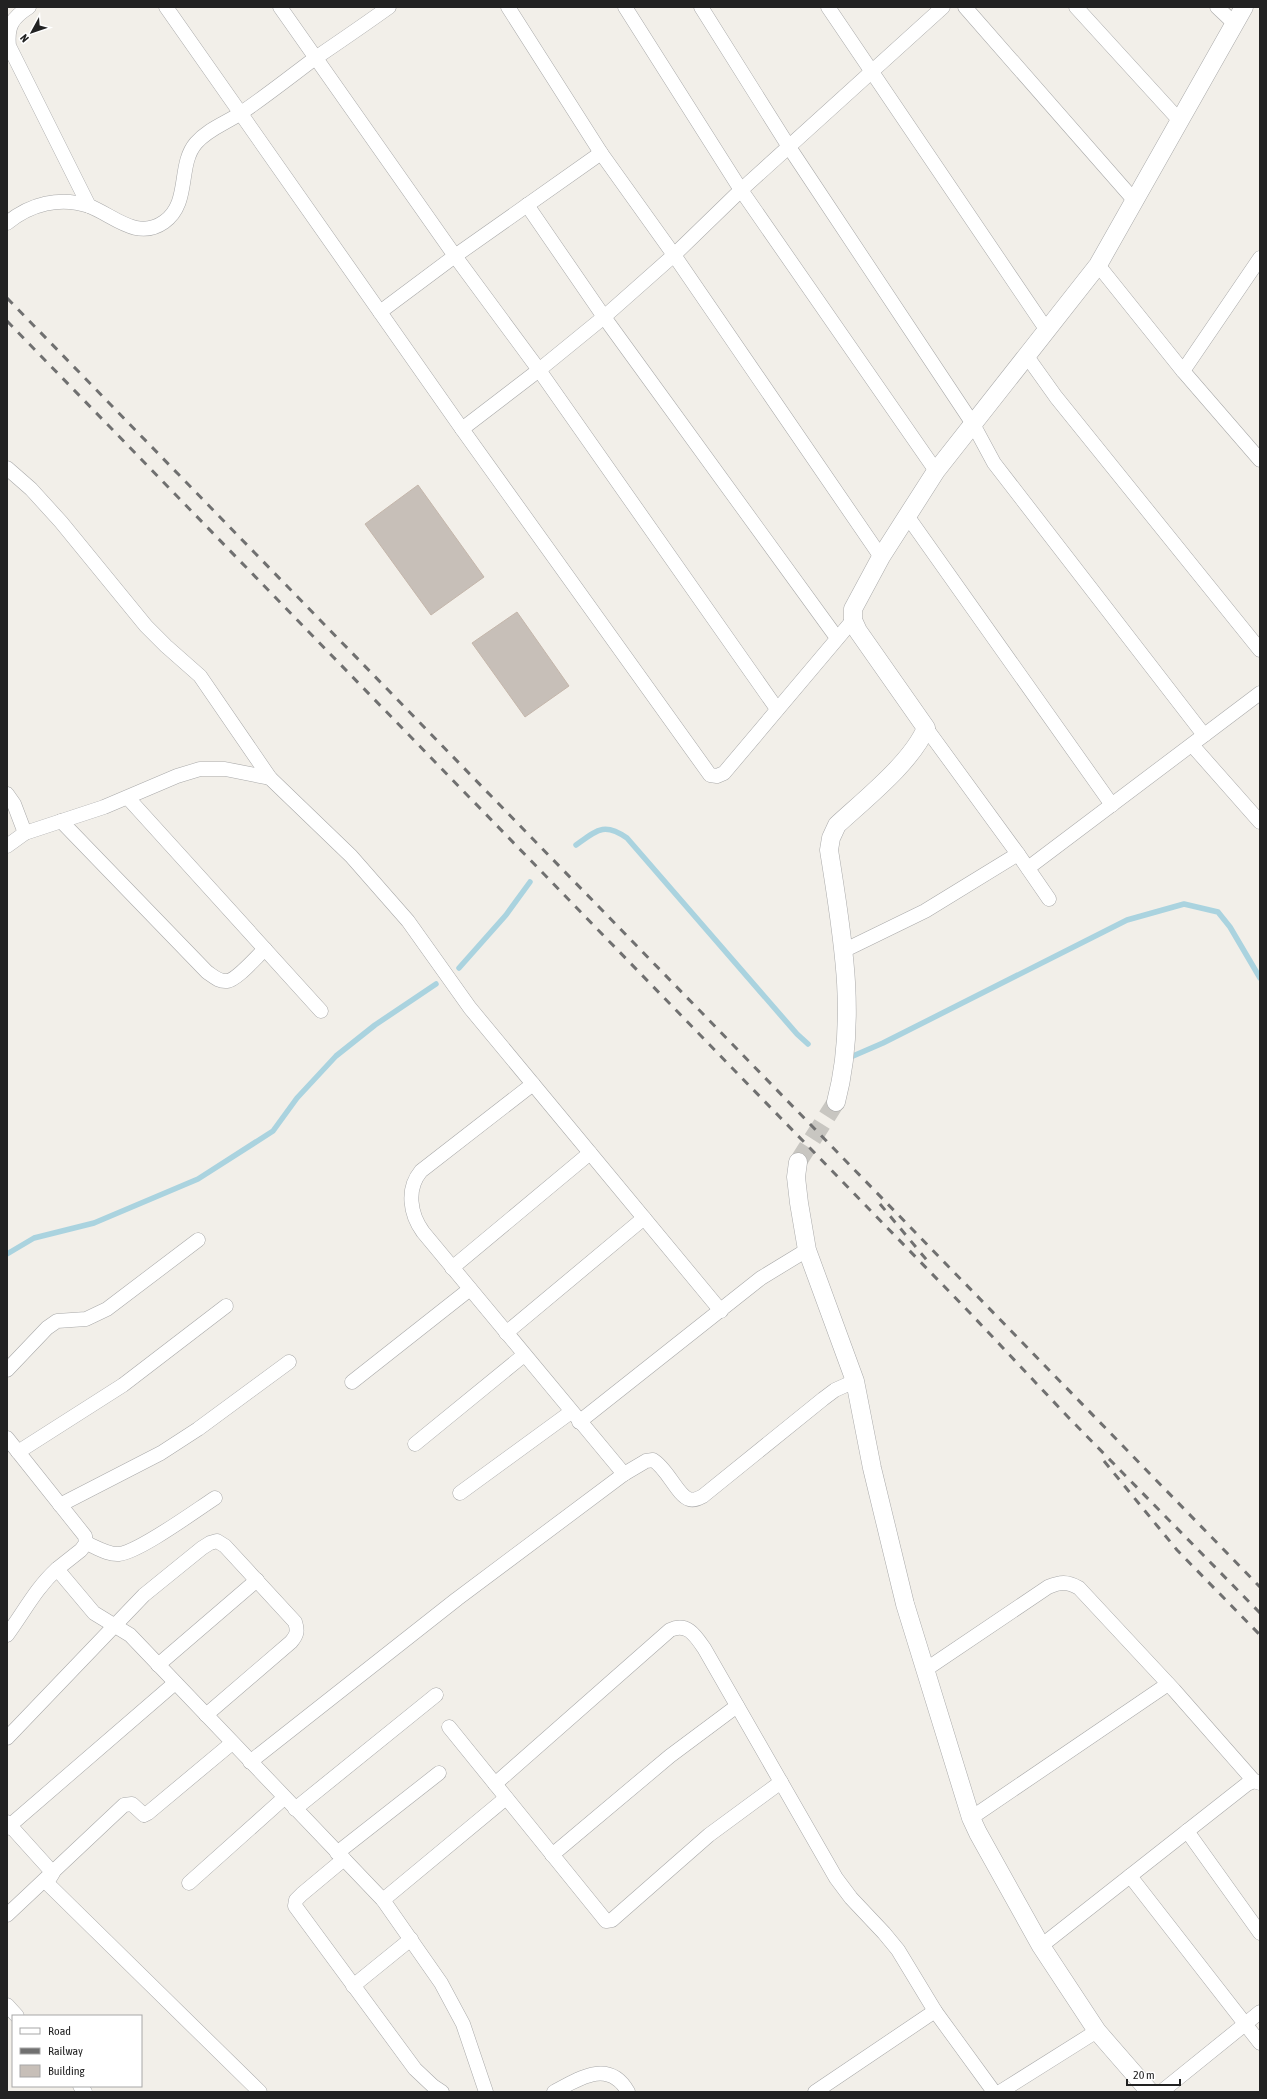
<svg xmlns="http://www.w3.org/2000/svg" width="1267" height="2099" font-family="'Asap Condensed',sans-serif">
  <rect width="100%" height="100%" fill="#f2efe9"/>
  <g fill="none" stroke-linecap="round" stroke-linejoin="round">
    <!-- stream -->
    <g stroke="#aad3df" stroke-width="5.5">
      <path d="M576 845C597 830 604 822 627 838L797 1034 808 1044"/>
      <polyline points="459,968 506,915 530,882"/>
      <polyline points="853,1056 883,1043 1127,920 1184,904 1218,912 1230,927 1260,978"/>
      <polyline points="7,1254 34,1238 94,1223 198,1179 273,1131 297,1098 336,1056 375,1025 436,984"/>
    </g>
  </g>
  <!-- building -->
  <g fill="#c7bfb8" stroke="#c4b6ab">
    <polygon points="418,485 484,577 431,615 365,524"/>
    <polygon points="517,612 569,686 525,717 472,643"/>
  </g>
  <g fill="none" stroke-linecap="round" stroke-linejoin="round">
    <!-- tertiary-tunnel -->
    <polyline stroke="#c8c6c1" stroke-width="18" stroke-dasharray="18 9" stroke-linecap="butt" points="798,1162 836,1102"/>
    <!-- minor casing -->
    <g stroke="#a9a9a9" stroke-width="15">
      <g id="minor">
        <path d="M29 7C12 18 7 26 9 46L89 206"/>
        <polyline points="166,7 462,429 710,775 717,776 724,773 853,620"/>
        <polyline points="280,7 455,256 539,370 777,709"/>
        <polyline points="508,7 601,153 674,255 881,557"/>
        <polyline points="625,7 741,190 936,471"/>
        <polyline points="701,7 789,147 973,424 994,463 1204,735"/>
        <polyline points="828,7 1046,329"/>
        <polyline points="965,7 1134,200"/>
        <polyline points="1076,7 1180,121"/>
        <polyline points="1217,7 1235,24"/>
        <polyline points="527,205 604,317 837,638"/>
        <path d="M7 223C30 204 60 196 89 206 113 215 137 241 164 222 191 203 177 165 196 143 208 129 226 123 241 113 266 96 290 77 314 59 339 42 364 25 389 7"/>
        <polyline points="1098,265 1183,371 1260,460"/>
        <polyline points="380,312 455,256 601,153"/>
        <polyline points="1026,355 1056,397 1260,650"/>
        <polyline points="1183,371 1260,258"/>
        <polyline points="462,429 539,370 604,317 674,255 741,190 943,7"/>
        <polyline points="7,468 31,489 61,522 146,626 166,646 200,676 270,778 351,856 408,921 470,1008 721,1311"/>
        <polyline points="908,517 1112,805"/>
        <polyline points="926,728 1018,854 1049,899"/>
        <polyline points="1192,745 1260,822"/>
        <polyline points="7,794 14,804 25,833"/>
        <polyline points="128,798 321,1011"/>
        <path d="M61 821 207 972C213 976 219 982 227 981 237 980 257 956 265 949"/>
        <polyline points="7,846 25,833 104,807 177,776 200,769 225,769 270,778"/>
        <polyline points="1028,868 1260,693"/>
        <polyline points="845,950 925,911 1018,854"/>
        <path d="M533 1084 421 1171C406 1189 410 1214 423 1232L624 1474"/>
        <polyline points="452,1268 590,1153"/>
        <polyline points="506,1333 644,1218"/>
        <polyline points="7,1370 47,1328 57,1321 86,1319 107,1309 198,1240"/>
        <polyline points="352,1382 470,1289"/>
        <polyline points="579,1422 761,1278 807,1250"/>
        <polyline points="7,1438 85,1536 86,1543 81,1550 57,1569 94,1613 130,1635 383,1900 441,1983 463,2024 486,2092"/>
        <polyline points="415,1444 524,1355"/>
        <polyline points="18,1452 123,1385 226,1306"/>
        <polyline points="460,1493 571,1412"/>
        <polyline points="60,1505 161,1453 198,1429 289,1362"/>
        <path d="M86 1543C96 1547 108 1555 119 1554 139 1552 195 1511 215 1498"/>
        <path d="M7 1635C24 1612 36 1588 57 1569"/>
        <polyline points="158,1665 257,1580"/>
        <path d="M925 1670 1048 1587C1060 1582 1067 1581 1079 1588L1174 1690 1254 1781"/>
        <polyline points="449,1727 606,1921 612,1920 709,1835 781,1782"/>
        <path d="M7 1738 144 1595 202 1548 210 1543 217 1541 225 1546 295 1622C298 1631 297 1635 291 1642L206 1715"/>
        <path d="M250 1762 457 1599 624 1474 646 1461 653 1460C667 1468 678 1496 689 1499 694 1501 699 1498 703 1496L823 1399 835 1390 855 1381"/>
        <path d="M495 1784 670 1630C687 1622 695 1635 704 1648L836 1878 851 1898 884 1933 898 1950 935 2011 994 2092"/>
        <polyline points="295,1809 436,1695"/>
        <polyline points="971,1818 1168,1684"/>
        <polyline points="7,1822 53,1873 47,1883 260,2092"/>
        <polyline points="7,1828 175,1683"/>
        <polyline points="1187,1831 1260,1933"/>
        <polyline points="337,1853 439,1773"/>
        <polyline points="552,1855 670,1756 737,1706"/>
        <polyline points="344,1859 302,1894 296,1900 295,1906 415,2069 433,2086 442,2092"/>
        <polyline points="1130,1876 1260,2043"/>
        <polyline points="189,1883 284,1798"/>
        <polyline points="383,1900 506,1798"/>
        <polyline points="7,1915 124,1805 132,1804 144,1815 148,1813 232,1743"/>
        <polyline points="1041,1946 1247,1784 1254,1781 1260,1783"/>
        <polyline points="353,1986 411,1939"/>
        <polyline points="7,2005 17,2016"/>
        <polyline points="80,2086 85,2092"/>
        <path d="M554 2092C578 2079 609 2058 628 2092"/>
        <polyline points="815,2092 935,2011"/>
        <polyline points="1000,2092 1097,2031"/>
        <polyline points="1161,2092 1260,2012"/>
      </g>
    </g>
    <!-- tertiary casing -->
    <g stroke="#a9a9a9" stroke-width="19">
      <g id="tertiary">
        <path d="M836 1102C858 1019 842 933 829 850L831 838 837 825C865 799 912 762 926 728L858 631 853 620V609L881 557 936 471 1098 265 1244 7"/>
        <polyline points="798,1162 796,1177 799,1203 807,1250 855,1381 872,1468 905,1604 971,1818 978,1833 1041,1946 1097,2031 1150,2092"/>
      </g>
    </g>
    <!-- minor -->
    <use href="#minor" stroke="#fff" stroke-width="14"/>
    <!-- tertiary -->
    <use href="#tertiary" stroke="#fff" stroke-width="18"/>
    <!-- rail -->
    <g stroke="#707070" stroke-width="3" stroke-dasharray="8 8" stroke-linecap="butt">
      <polyline points="7,298 1260,1587"/>
      <polyline points="7,321 971,1314 1068,1417 1260,1613"/>
      <polyline points="880,1204 930,1264"/>
      <polyline points="1104,1461 1177,1550 1260,1635"/>
    </g>
  </g>
  <!-- border -->
  <rect width="1267" height="2099" fill="none" stroke="#222222" stroke-width="16"/>
  <!-- legend -->
  <rect x="12" y="2015" width="130" height="72" fill="#ffffff" stroke="#a7a7a7"/>
  <rect x="20" y="2028" width="20" height="6" fill="#ffffff" stroke="#a7a7a7"/>
  <text x="48" y="2035" font-size="12" fill="#222222">Road</text>
  <rect x="20" y="2048" width="20" height="6" fill="#707070" stroke="#a7a7a7"/>
  <text x="48" y="2055" font-size="12" fill="#222222">Railway</text>
  <rect x="20" y="2065" width="20" height="12" fill="#c7bfb8" stroke="#a7a7a7"/>
  <text x="48" y="2075" font-size="12" fill="#222222">Building</text>
  <!-- north arrow -->
  <g transform="translate(32 32) rotate(230)" stroke="#ffffff" stroke-width="3" paint-order="stroke">
  <path d="M0-3L7 15L0 10L-7 15Z" fill="#222222"/>
  <text y="-6" font-size="11" font-weight="bold" text-anchor="middle" fill="#222222">N</text>
  </g>
  <!-- scale -->
  <path d="M1127 2079v6h53v-6" fill="none" stroke="#222222" stroke-width="2"/>
  <text x="1133" y="2079" font-size="12" fill="#222222" stroke="#ffffff" stroke-width="3" paint-order="stroke">20 m</text>
</svg>
